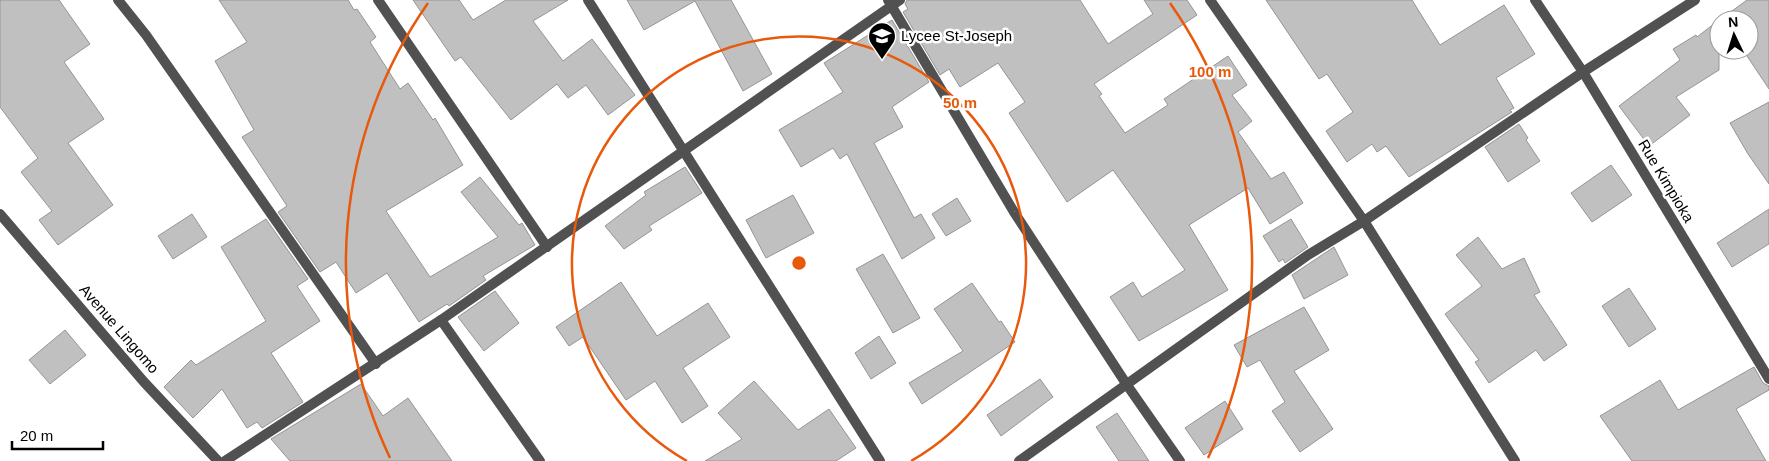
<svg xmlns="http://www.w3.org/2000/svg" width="1769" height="461" font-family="Arial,sans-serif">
  <rect width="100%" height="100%" fill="#fff"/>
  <!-- building -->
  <g fill="#c0c0c0" stroke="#959595">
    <polygon points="0,0 59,0 90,44 64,62 104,119 68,143 113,205 58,245 39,220 52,211 21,172 38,158 0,107"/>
    <polygon points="219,0 348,0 354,10 357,9 376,37 370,42 400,89 408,83 433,120 435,118 463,165 386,211 430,277 498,237 461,192 480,177 519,225 522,223 535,245 483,276 486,280 449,306 447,304 419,322 387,273 356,293 336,262 320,272 278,212 287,206 242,137 254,130 215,61 247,42"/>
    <polygon points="413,0 459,0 473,20 506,0 568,0 533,21 563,61 592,39 635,95 608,115 586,85 568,98 557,84 511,120 461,57 455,61"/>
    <polygon points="627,0 731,0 772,74 743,91 695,1 644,30"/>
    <polygon points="907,0 1080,0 1108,44 1153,14 1144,0 1187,0 1197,15 1094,84 1102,94 1099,96 1125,133 1168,105 1164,99 1228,56 1247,85 1232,95 1252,121 1238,132 1271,179 1284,172 1303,203 1270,224 1248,188 1189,225 1228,290 1139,341 1110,297 1133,282 1142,297 1185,270 1113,170 1067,202 1009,113 1025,102 998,63 960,87 949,69 940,75 903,12 908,9 905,4"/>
    <polygon points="1266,0 1412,0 1440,45 1504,5 1535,54 1496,78 1514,108 1510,110 1512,112 1409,177 1386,146 1377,152 1372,144 1347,162 1326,131 1353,112 1327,74 1319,79"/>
    <polygon points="1747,0 1769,0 1769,89 1743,50 1749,50 1749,20 1721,19"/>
    <polygon points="892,20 929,82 892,107 903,127 874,143 914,218 921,214 935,238 902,259 847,154 840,159 833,148 801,167 779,130 843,92 824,63"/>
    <polygon points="1719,20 1719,70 1676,97 1690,115 1649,146 1619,106 1680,60 1673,49 1696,35 1697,37"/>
    <polygon points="1769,102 1769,184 1748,154 1730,123"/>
    <polygon points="1519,124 1528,138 1526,140 1540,161 1508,182 1485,147"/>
    <polygon points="1611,165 1632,195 1592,222 1571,193"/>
    <polygon points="685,167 702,193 649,226 652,230 624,249 605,226 646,195 644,192"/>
    <polygon points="793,195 814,233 766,258 746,220"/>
    <polygon points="957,198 971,221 946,236 932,214"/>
    <polygon points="1769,209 1769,244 1732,267 1717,243"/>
    <polygon points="192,214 207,237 173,259 158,236"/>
    <polygon points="266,219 308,279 297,286 320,321 271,353 303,402 262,428 257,422 247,428 222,389 193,418 164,387 191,360 196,365 266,321 221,247"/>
    <polygon points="1291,219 1308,247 1285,263 1283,259 1279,262 1263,236"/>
    <polygon points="1478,237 1502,269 1524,258 1540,292 1534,295 1567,345 1544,361 1536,350 1489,383 1475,362 1479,360 1445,314 1482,286 1456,255"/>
    <polygon points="1334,247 1348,275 1304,299 1292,275"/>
    <polygon points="883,254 920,318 893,333 856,269"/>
    <polygon points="621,282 657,336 708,303 730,337 683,368 708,406 682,423 655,381 626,400 583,337 569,346 556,327"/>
    <polygon points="972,283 999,322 1001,321 1015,342 922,404 909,383 963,351 934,309"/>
    <polygon points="1629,288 1656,329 1629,347 1602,306"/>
    <polygon points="495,291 519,323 484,351 458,317"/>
    <polygon points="1304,307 1329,350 1294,371 1333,429 1300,452 1272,411 1285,402 1260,360 1247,367 1234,345"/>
    <polygon points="65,330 86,355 50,384 29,360"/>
    <polygon points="879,336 896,363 871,379 855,353"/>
    <polygon points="1754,367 1763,383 1769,386 1769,390 1736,409 1766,461 1632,461 1600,416 1660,380 1678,410"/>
    <polygon points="1040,379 1053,397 1001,436 987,415"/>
    <polygon points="754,381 798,430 829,409 856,448 836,461 705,461 742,439 718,413"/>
    <polygon points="361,384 383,416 408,398 452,461 290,461 271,439"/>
    <polygon points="1225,401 1243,429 1204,455 1185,428"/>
    <polygon points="1117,413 1149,461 1119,461 1096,427"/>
  </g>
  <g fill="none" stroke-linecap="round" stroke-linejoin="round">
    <!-- street -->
    <g stroke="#515151" stroke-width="10">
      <polyline points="118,0 146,35 376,364"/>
      <polyline points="378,0 547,247"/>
      <polyline points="588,0 880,461"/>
      <polyline points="888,0 1014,212 1127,385 1180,461"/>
      <polyline points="1210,0 1364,221 1515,461"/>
      <polyline points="1535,0 1583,72 1769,379"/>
      <polyline points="0,214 144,382 218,461"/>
      <polyline points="441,320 540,461"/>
      <polyline points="225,461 441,320 900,0"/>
      <polyline points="1019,461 1308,255 1364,221 1583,72 1695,0"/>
    </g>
  </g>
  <!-- distance rings -->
  <g fill="none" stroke="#e8590c" stroke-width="2.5">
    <path d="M687 461A227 227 0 1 1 911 461"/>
    <path d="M390 458A453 453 0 0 1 428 3M1170 3A453 453 0 0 1 1208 458"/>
  </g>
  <!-- icons -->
  <defs>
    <g id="school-pin" transform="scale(1.4375)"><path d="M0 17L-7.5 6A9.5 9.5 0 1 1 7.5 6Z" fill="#000" stroke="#fff"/><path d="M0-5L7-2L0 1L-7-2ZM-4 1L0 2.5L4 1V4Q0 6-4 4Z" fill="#fff"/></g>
  </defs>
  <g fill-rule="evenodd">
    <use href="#school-pin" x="882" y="36"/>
  </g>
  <g text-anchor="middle" stroke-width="5" stroke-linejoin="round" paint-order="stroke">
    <!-- poi labels -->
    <g font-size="15" fill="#000" stroke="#fff" text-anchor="start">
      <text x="901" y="41">Lycee St-Joseph</text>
    </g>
    <!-- street labels -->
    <g font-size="15" fill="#000" stroke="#fff">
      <text transform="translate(1666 181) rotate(59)" y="5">Rue Kimpioka</text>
      <text transform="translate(119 329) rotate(49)" y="5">Avenue Lingomo</text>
    </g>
  </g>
  <circle cx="799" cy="263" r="8" fill="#e8590c" stroke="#fff" stroke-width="2.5"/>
  <g font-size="15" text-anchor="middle" font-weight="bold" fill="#e8590c" stroke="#fff" stroke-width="5" stroke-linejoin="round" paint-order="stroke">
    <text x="1210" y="77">100 m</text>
    <text x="960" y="108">50 m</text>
  </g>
  <!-- north arrow -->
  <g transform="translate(1734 35) rotate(356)"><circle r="24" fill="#ffffff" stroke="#999999"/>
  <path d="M0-4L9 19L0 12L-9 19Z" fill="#000000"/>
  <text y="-8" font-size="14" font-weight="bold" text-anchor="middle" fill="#000000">N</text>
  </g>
  <!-- scale -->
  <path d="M12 441v8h91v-8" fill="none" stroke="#000000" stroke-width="2.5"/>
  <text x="20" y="441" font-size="15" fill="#000000" stroke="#ffffff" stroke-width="4" paint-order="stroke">20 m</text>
</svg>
